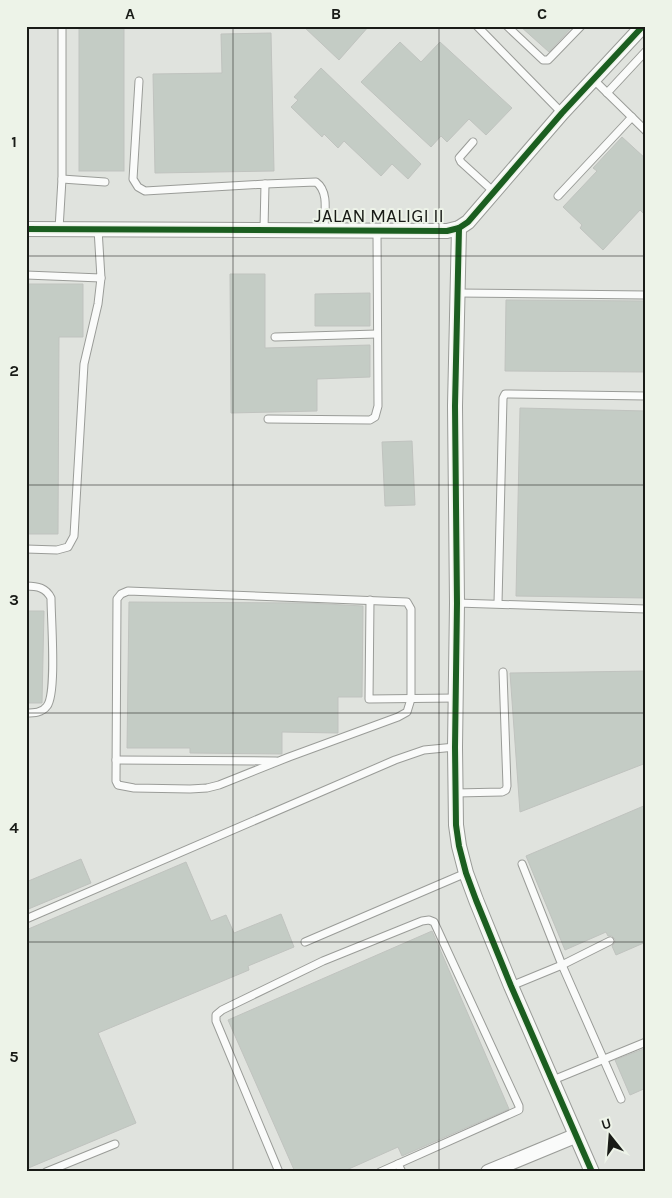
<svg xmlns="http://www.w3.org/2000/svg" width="672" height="1198" font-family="Karla,sans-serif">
  <rect width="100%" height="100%" fill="#e0e3de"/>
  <!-- building -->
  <g fill="#c4ccc5" stroke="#c0c3bf">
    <rect x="79" y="26" width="45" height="145"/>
    <polygon points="303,26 369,26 339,60"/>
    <polygon points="520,26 573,26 549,52"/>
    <polygon points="271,33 274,171 155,173 153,74 222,73 221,34"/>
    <polygon points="400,42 421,62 440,42 512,108 486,135 469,119 447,142 441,136 431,147 361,82"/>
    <polygon points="321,68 421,164 408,179 392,164 381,176 344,141 338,148 324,134 322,137 291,107 298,100 294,97"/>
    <polygon points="622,137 646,159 646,216 640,210 603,250 580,228 582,225 563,207 597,171 593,168"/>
    <polygon points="230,274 265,274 265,348 370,345 370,377 317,379 317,411 231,413"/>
    <polygon points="26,284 83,284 83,337 59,337 58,534 26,534"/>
    <polygon points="370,293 370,326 315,326 315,294"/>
    <polygon points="506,300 646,301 646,372 505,371"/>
    <polygon points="520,408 646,411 646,598 516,596"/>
    <polygon points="412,441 415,505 385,506 382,442"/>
    <polygon points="129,602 307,603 363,606 362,697 338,697 338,733 282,732 282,754 190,753 190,748 127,748"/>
    <polygon points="26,611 44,611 42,703 26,703"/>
    <polygon points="646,671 646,763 520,812 510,673"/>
    <polygon points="646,805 646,942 616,955 612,946 615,943 615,939 612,936 608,936 606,932 565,950 526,856"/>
    <polygon points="81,859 91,883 26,910 26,882"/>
    <polygon points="186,862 211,921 226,915 234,933 281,914 294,947 248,966 249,970 98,1033 136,1123 26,1169 26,930"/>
    <polygon points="432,931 509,1109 402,1156 398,1147 342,1172 295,1172 228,1020"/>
    <polygon points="646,1048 646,1088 630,1095 615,1060"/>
  </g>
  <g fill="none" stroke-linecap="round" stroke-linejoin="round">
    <!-- service casing -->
    <g stroke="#9a9c98" stroke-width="9">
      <g id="service">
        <polyline points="477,26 562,113"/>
        <polyline points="507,26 543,60 548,60 551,57 581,26"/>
        <polyline points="593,79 646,131"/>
        <polyline points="139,81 133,179 138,187 145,191 265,184 264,229"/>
        <polyline points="607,93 646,51"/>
        <polyline points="473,142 459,158 461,162 494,192"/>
        <polyline points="62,179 105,182"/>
        <path d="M265 184 316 182C330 192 324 215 324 230"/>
        <polyline points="558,196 632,117"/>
        <polyline points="59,229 62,179 62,26"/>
        <polyline points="26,275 101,278 98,229"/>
        <polyline points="457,293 646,295"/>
        <polyline points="275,337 377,334"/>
        <polyline points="268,419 370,420 375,417 378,406 377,232"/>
        <polyline points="26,549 57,550 68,547 74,536 84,364 98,304 101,278"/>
        <path d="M26 586C38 586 46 588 51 598 51 619 57 693 47 706 42 713 34 713 26 713"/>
        <polygon points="128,591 407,602 411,609 411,699 407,712 398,717 289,757 219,785 207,788 190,789 134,788 118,785 116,781 117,599 121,594"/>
        <polyline points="370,600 369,699 456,698"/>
        <polyline points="457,603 646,609"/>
        <polyline points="498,603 503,398 505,394 510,394 646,396"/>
        <polyline points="116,760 276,761"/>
        <polyline points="456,793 502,792 506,790 507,786 503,672"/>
        <polyline points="522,864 562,965 621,1099"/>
        <polyline points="26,919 395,760 424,750 455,747"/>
        <polyline points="305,942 466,873"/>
        <polyline points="511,986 562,965 610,941"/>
        <polyline points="553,1080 646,1042"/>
        <polyline points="398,1164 402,1172"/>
        <polyline points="46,1172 115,1144"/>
        <polyline points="279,1172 216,1021 216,1015 222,1010 323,961 422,921 429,920 434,922 519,1106 519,1110 380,1172"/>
      </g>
    </g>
    <!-- minor casing -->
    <g stroke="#9a9c98" stroke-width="16">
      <g id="minor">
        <polyline points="459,228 455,406 457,603 455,747 456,825 459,846 466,873 476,900 511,986 592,1172"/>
        <polyline points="26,229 447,231 459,228 468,222 562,113 643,26"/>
        <polyline points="488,1172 575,1136"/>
      </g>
    </g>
    <!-- service -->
    <use href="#service" stroke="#fafbfa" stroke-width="7"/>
    <!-- minor -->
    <use href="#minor" stroke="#fafbfa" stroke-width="14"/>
    <!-- cycleway casing -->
    <g stroke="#edf3e8" stroke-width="9">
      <g id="cycleway">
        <polyline points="459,228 455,406 457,603 455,747 456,825 459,846 466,873 476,900 511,986 592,1172"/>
        <polyline points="26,229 447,231 459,228 468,222 562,113 643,26"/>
      </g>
    </g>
    <!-- cycleway -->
    <use href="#cycleway" stroke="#1b5e20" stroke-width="6"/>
  </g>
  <!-- grid -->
  <path fill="none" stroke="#191b17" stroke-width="1" stroke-opacity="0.55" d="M233 26V1172M439 26V1172M26 256H646M26 485H646M26 713H646M26 942H646"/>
  <g text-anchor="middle" stroke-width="4" stroke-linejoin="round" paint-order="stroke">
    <!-- street labels -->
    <g font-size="19" fill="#191b17" stroke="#edf3e8">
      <text x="379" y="222">JALAN MALIGI II</text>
    </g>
  </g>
  <!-- border -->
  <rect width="672" height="1198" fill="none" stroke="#edf3e8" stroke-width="55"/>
  <!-- north arrow -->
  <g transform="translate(610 1136) rotate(343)" stroke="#edf3e8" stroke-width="4" paint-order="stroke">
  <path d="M0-4L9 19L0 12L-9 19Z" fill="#191b17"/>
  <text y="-8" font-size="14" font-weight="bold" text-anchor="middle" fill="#191b17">U</text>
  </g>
  <rect x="28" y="28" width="616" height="1142" fill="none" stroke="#191b17" stroke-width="2"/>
  <g font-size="16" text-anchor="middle" font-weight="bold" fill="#191b17">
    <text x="130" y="19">A</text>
    <text x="336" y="19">B</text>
    <text x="542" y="19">C</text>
    <text x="14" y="147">1</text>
    <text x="14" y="376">2</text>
    <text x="14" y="605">3</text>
    <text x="14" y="833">4</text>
    <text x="14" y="1062">5</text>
  </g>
</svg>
